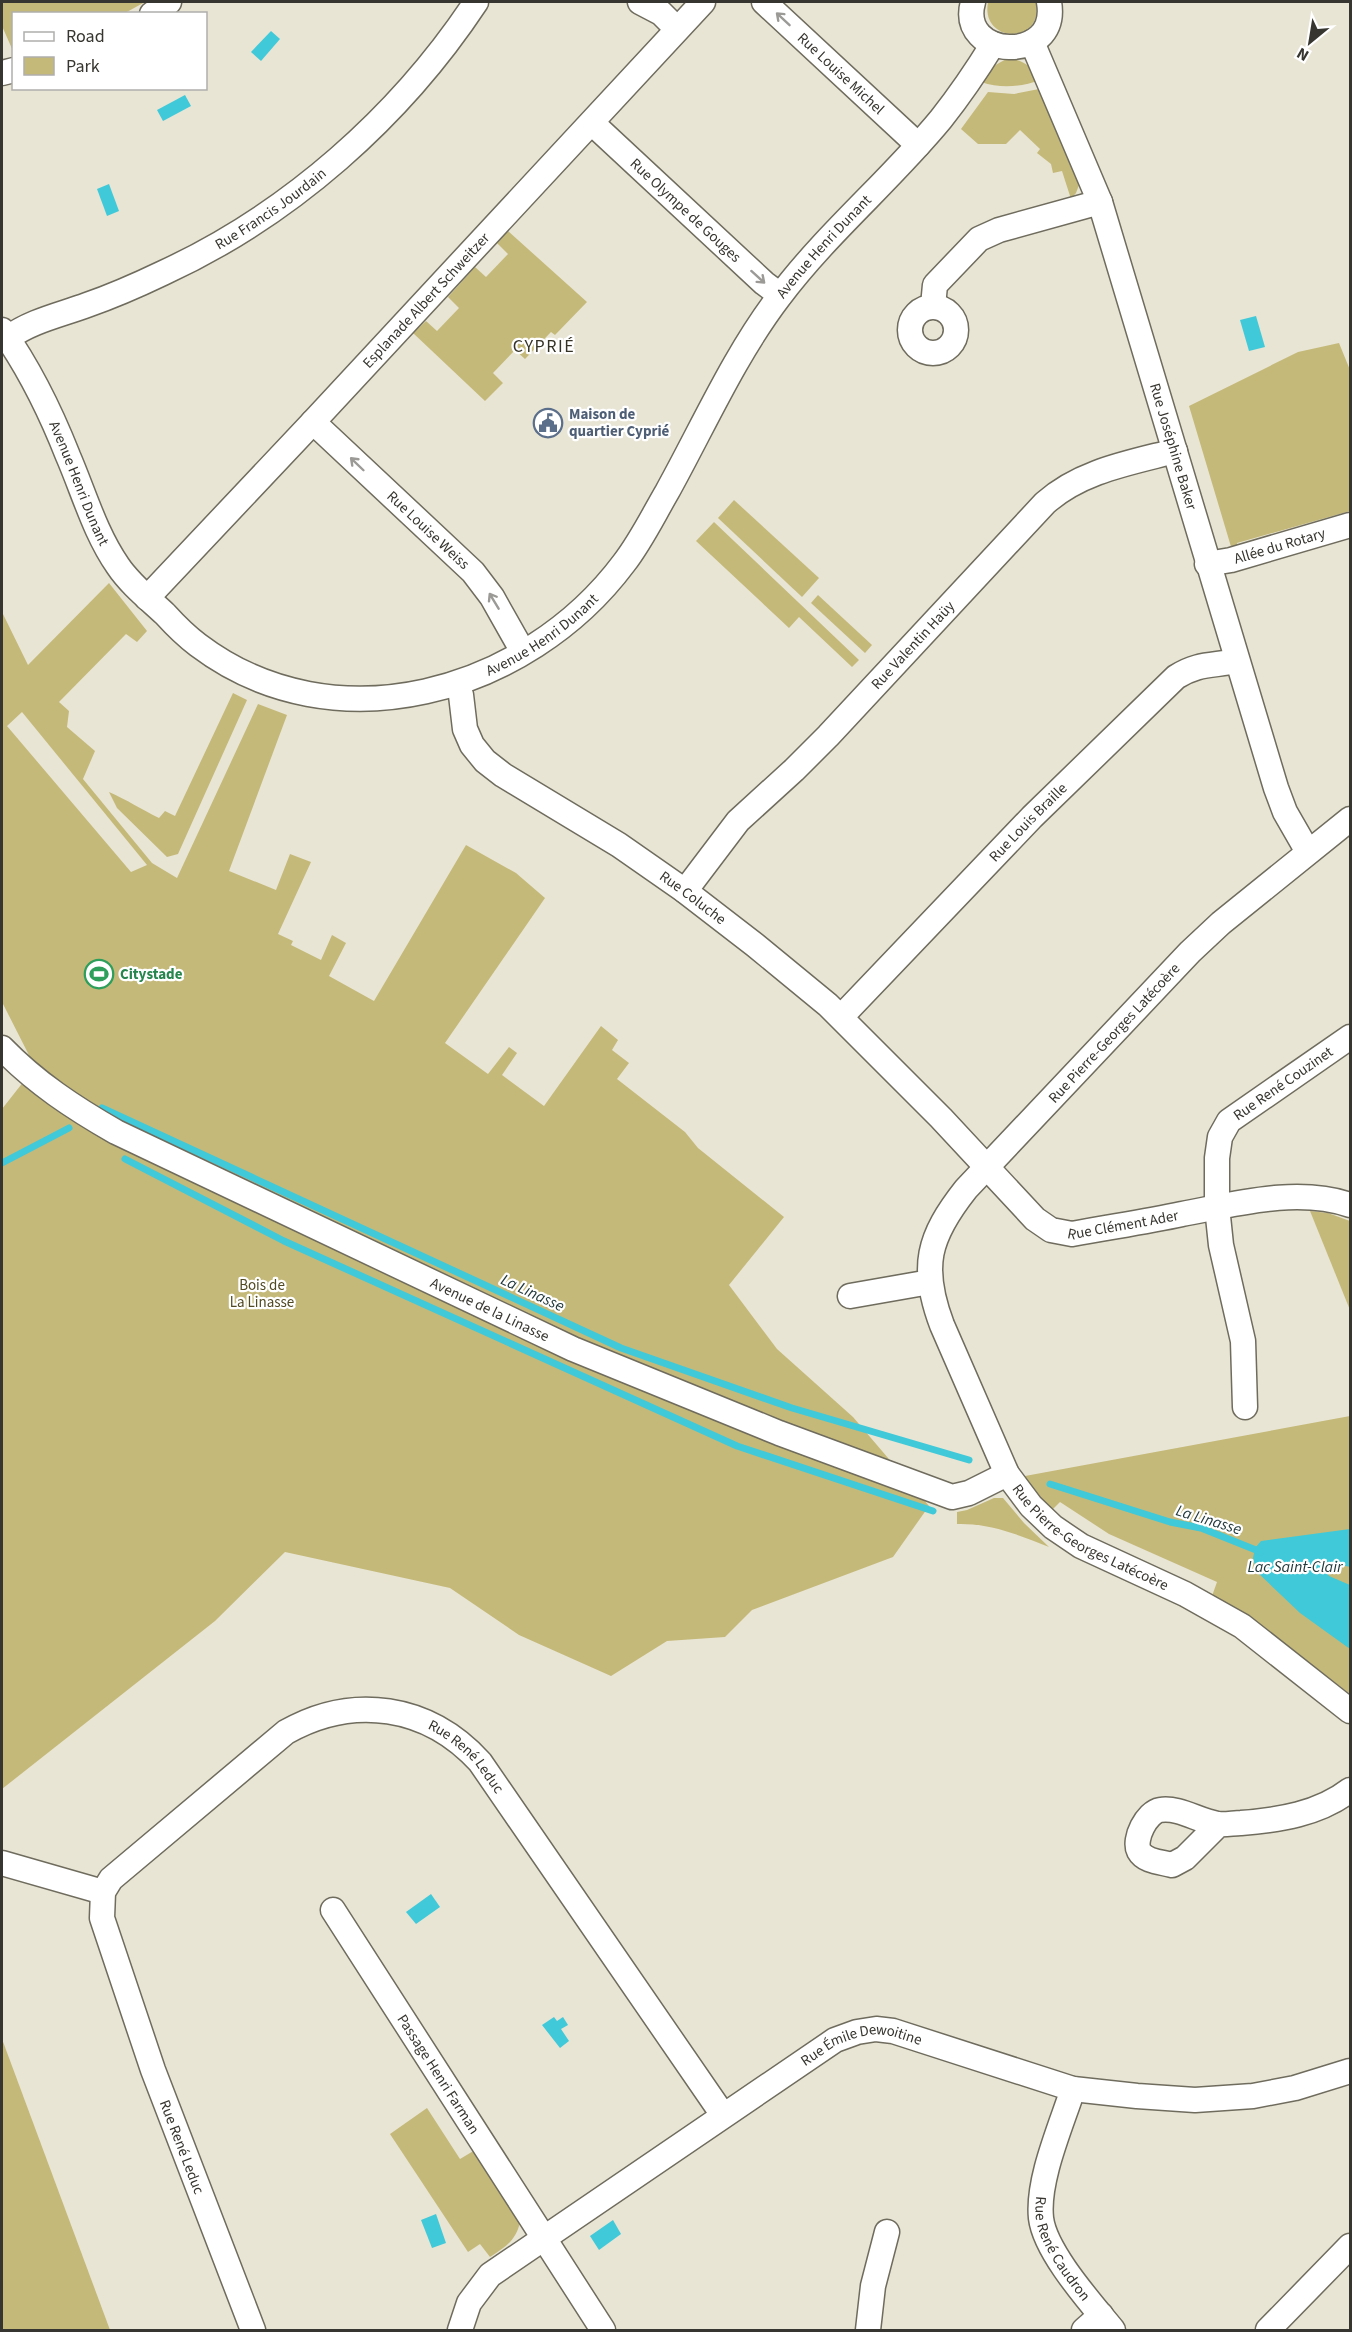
<svg xmlns="http://www.w3.org/2000/svg" width="1352" height="2332" font-family="'Source Sans 3',sans-serif">
  <rect width="100%" height="100%" fill="#e8e5d5"/>
  <!-- green -->
  <g fill="#c5b979" fill-rule="evenodd">
    <polygon points="2,2 145,2 125,13 14,14 13,51 2,26"/>
    <path d="M988 2H1036C1044 45 980 44 988 2Z"/>
    <path d="M1008 58C1023 59 1033 68 1040 80 1021 87 1001 89 981 82L992 67Z"/>
    <polygon points="1039,89 1079,185 1076,193 1071,199 1062,171 1053,173 1051,164 1037,153 1040,149 1020,130 1006,144 978,144 961,129 988,92 1014,94"/>
    <polygon points="508,231 587,302 555,335 551,332 525,359 515,350 493,373 503,383 485,401 413,333 426,321 437,331 459,308 448,297 475,267 486,277 508,254 497,243"/>
    <polygon points="1339,343 1350,370 1350,511 1237,543 1238,550 1232,550 1189,406 1298,352"/>
    <polygon points="734,500 819,578 802,597 718,518"/>
    <polygon points="714,522 859,660 852,667 799,617 789,628 696,541"/>
    <path d="M109 583 147 631 137 642 126 634 59 702 69 711 67 727 95 751 83 779 152 863 177 878 258 704 287 715 229 871 276 890 290 854 311 862 278 934 293 941 291 945 321 960 332 935 346 943 329 976 374 1001 466 845 516 873 545 898 445 1043 488 1074 509 1047 517 1053 502 1075 544 1106 601 1026 618 1040 612 1050 629 1063 617 1079 685 1132 698 1148 784 1217 729 1285 777 1349 853 1417 929 1506 893 1557 752 1610 725 1637 667 1641 611 1676 519 1635 450 1588 285 1552 215 1621 2 1789V1109L35 1067 2 1002V612L28 665ZM22 712 147 865 131 872 7 726Z"/>
    <polygon points="818,595 872,645 865,653 811,603"/>
    <path d="M233 693 247 700 178 854 167 857 117 808 109 792C127 800 141 809 159 818L165 811 175 816Z"/>
    <polygon points="1310,1211 1328,1213 1350,1221 1350,1310"/>
    <polygon points="1350,1416 1350,1694 1245,1614 1212,1596 1217,1582 1109,1534 1060,1502 1052,1510 1030,1486 1025,1476"/>
    <path d="M994 1498H1003L1024 1523 1049 1547C1019 1535 990 1523 957 1524V1512L967 1510Z"/>
    <polygon points="2,2039 110,2330 2,2330"/>
    <path d="M427 2108 460 2159 475 2150 520 2222C516 2241 505 2247 490 2257L480 2244 468 2252 390 2134Z"/>
  </g>
  <!-- water -->
  <g fill="#40c9d8">
    <polygon points="271,31 280,39 261,61 251,52"/>
    <polygon points="185,95 191,106 163,121 157,110"/>
    <polygon points="109,184 119,211 107,216 97,189"/>
    <polygon points="1256,316 1265,347 1249,351 1240,320"/>
    <polygon points="1350,1529 1350,1567 1333,1563 1325,1569 1329,1576 1350,1585 1350,1649 1300,1613 1257,1572 1253,1558 1255,1548 1261,1541"/>
    <polygon points="431,1894 440,1907 416,1924 406,1912"/>
    <polygon points="554,2017 557,2021 563,2017 568,2025 561,2029 569,2041 560,2048 542,2025"/>
    <polygon points="436,2214 446,2243 432,2248 421,2220"/>
    <polygon points="613,2220 621,2234 599,2250 590,2236"/>
  </g>
  <g fill="none" stroke-linecap="round" stroke-linejoin="round">
    <!-- stream -->
    <g stroke="#40c9d8" stroke-width="7">
      <polyline points="102,1108 621,1348 792,1408 969,1460"/>
      <polyline points="125,1159 284,1241 737,1446 933,1511"/>
      <polyline points="2,1163 69,1128"/>
      <polyline points="1050,1484 1170,1522 1201,1528 1261,1552"/>
    </g>
    <!-- minor casing -->
    <g stroke="#6f6c5e" stroke-width="27">
      <g id="minor">
        <polyline points="640,2 661,13 677,29"/>
        <path id="s1" d="M764 2 918 145"/>
        <path d="M973 2C957 59 1060 65 1049 2"/>
        <polyline points="152,14 169,2"/>
        <path id="s2" d="M1032 42 1100 202 1276 788 1285 812 1308 852"/>
        <polyline points="2,73 14,70"/>
        <path id="s3" d="M592 123 764 283 780 295"/>
        <polyline points="933,306 935,285 979,239 999,230 1100,202"/>
        <circle cx="933" cy="330" r="23"/>
        <path id="s4" d="M2 330C29 368 51 413 68 456 84 493 95 533 118 566 130 584 149 599 165 614 175 625 186 636 198 645 334 748 527 693 624 563 641 541 653 516 667 492 703 427 734 356 779 297 827 233 890 181 941 119 960 95 977 70 993 44"/>
        <path id="s5" d="M8 338C31 321 60 315 87 305 113 296 138 285 163 273 289 215 400 117 476 2"/>
        <path id="s6" d="M313 422 473 572 492 597 523 652"/>
        <path id="s7" d="M1207 564 1231 560 1350 525"/>
        <path id="s8" d="M147 598 313 422 703 2"/>
        <path id="s9" d="M457 684 461 695 465 729 472 745 485 761 503 775 619 845 685 891 755 945 828 1005 941 1118 1035 1219 1051 1230 1072 1234C1109 1227 1145 1222 1182 1214 1236 1204 1297 1187 1350 1205"/>
        <path id="s10" d="M1350 819 1221 923 1190 952 966 1189C928 1237 920 1267 942 1325L1007 1474 1031 1506 1053 1527 1081 1546 1185 1594 1242 1626 1350 1711"/>
        <path id="s11" d="M685 891 738 821 794 770 828 736 1045 503C1081 471 1129 463 1175 451"/>
        <path id="s12" d="M841 1017 1032 817 1176 677C1198 663 1212 666 1237 661"/>
        <path id="s13" d="M2 1048C36 1083 74 1108 116 1132L573 1349 779 1433 952 1497 969 1493 1007 1474"/>
        <polyline points="850,1296 930,1282"/>
        <path id="s14" d="M1245 1407 1243 1341 1221 1245 1217 1207V1158L1220 1137 1229 1121 1350 1037"/>
        <path d="M1219 1824 1185 1858 1172 1865C1162 1862 1145 1862 1139 1851 1133 1839 1147 1812 1160 1810 1180 1807 1198 1821 1218 1824 1225 1825 1234 1823 1241 1823 1279 1820 1319 1814 1350 1790"/>
        <polyline points="2,1863 103,1892"/>
        <path id="s15" d="M333 1910 603 2330"/>
        <path id="s16" d="M1073 2089C1061 2126 1037 2180 1041 2218 1045 2252 1091 2303 1113 2330"/>
        <path id="s17" d="M253 2330 153 2070 102 1918 103 1892 111 1879 286 1732C353 1694 428 1705 480 1762L723 2115"/>
        <path id="s18" d="M460 2330 469 2303 490 2275 835 2040 857 2032 876 2029 893 2031 1073 2089 1137 2096 1195 2100 1253 2096 1295 2088 1350 2071"/>
        <polyline points="868,2330 873,2286 887,2232"/>
        <polyline points="1084,2330 1101,2315"/>
        <polyline points="1268,2330 1350,2246"/>
      </g>
    </g>
    <!-- minor -->
    <use href="#minor" stroke="#fff" stroke-width="24"/>
  </g>
  <!-- one-way arrows -->
  <defs><path id="oneway-shaft" d="M-6 0H5M1.5-3L5.5 0L1.5 3" fill="none" stroke-width="1.6" stroke-linecap="round" stroke-linejoin="round" transform="scale(1.5)"/></defs>
  <g stroke="#9b9a97">
    <use href="#oneway-shaft" transform="translate(783 19) rotate(-137)"/>
    <use href="#oneway-shaft" transform="translate(758 277) rotate(42)"/>
    <use href="#oneway-shaft" transform="translate(357 464) rotate(-136)"/>
    <use href="#oneway-shaft" transform="translate(494 601) rotate(-121)"/>
  </g>
  <!-- icons -->
  <defs>
    <g id="civic-ring" transform="scale(1.5)"><circle r="9.5" fill="#fff" stroke="#5c6f8a" stroke-width="1.5"/><path d="M-.6-6.5H3V-4.5H.6V-3L4-1V1h2V6H-6V1h2V-1L-.6-3ZM-1.2 2.5V6h2.4V2.5Z" fill="#5c6f8a"/></g>
    <g id="stadium-ring" transform="scale(1.5)"><circle r="9.5" fill="#fff" stroke="#2e9e5b" stroke-width="1.5"/><path d="M0-5a6.5 5 0 1 0 0 10a6.5 5 0 1 0 0-10ZM-3.5-1.8h7v3.6h-7Z" fill="#2e9e5b"/></g>
  </defs>
  <g fill-rule="evenodd">
    <use href="#civic-ring" x="548" y="423"/>
    <use href="#stadium-ring" x="99" y="974"/>
  </g>
  <g text-anchor="middle" stroke-width="4.5" stroke-linejoin="round" paint-order="stroke">
    <!-- street labels -->
    <g font-size="15" fill="#37352f" stroke="#fff">
      <text dy="5" stroke="none"><textPath href="#s1" startOffset="105">Rue Louise Michel</textPath></text>
      <text dy="5" stroke="none"><textPath href="#s5" startOffset="294">Rue Francis Jourdain</textPath></text>
      <text dy="5" stroke="none"><textPath href="#s3" startOffset="128">Rue Olympe de Gouges</textPath></text>
      <text dy="5" stroke="none"><textPath href="#s4" startOffset="1233">Avenue Henri Dunant</textPath></text>
      <text dy="5" stroke="none"><textPath href="#s8" startOffset="408">Esplanade Albert Schweitzer</textPath></text>
      <text dy="5" stroke="none"><textPath href="#s2" startOffset="429">Rue Joséphine Baker</textPath></text>
      <text dy="5" stroke="none"><textPath href="#s4" startOffset="172">Avenue Henri Dunant</textPath></text>
      <text dy="5" stroke="none"><textPath href="#s6" startOffset="158">Rue Louise Weiss</textPath></text>
      <text dy="5" stroke="none"><textPath href="#s7" startOffset="75">Allée du Rotary</textPath></text>
      <text dy="5" stroke="none"><textPath href="#s4" startOffset="747">Avenue Henri Dunant</textPath></text>
      <text dy="5" stroke="none"><textPath href="#s11" startOffset="336">Rue Valentin Haüy</textPath></text>
      <text dy="5" stroke="none"><textPath href="#s12" startOffset="270">Rue Louis Braille</textPath></text>
      <text dy="5" stroke="none"><textPath href="#s9" startOffset="333">Rue Coluche</textPath></text>
      <text transform="translate(1114 1033) rotate(-47)" y="5">Rue Pierre-Georges Latécoère</text>
      <text dy="5" stroke="none"><textPath href="#s14" startOffset="357">Rue René Couzinet</textPath></text>
      <text dy="5" stroke="none"><textPath href="#s9" startOffset="896">Rue Clément Ader</textPath></text>
      <text dy="5" stroke="none"><textPath href="#s13" startOffset="556">Avenue de la Linasse</textPath></text>
      <text dy="5" stroke="none"><textPath href="#s10" startOffset="951">Rue Pierre-Georges Latécoère</textPath></text>
      <text dy="5" stroke="none"><textPath href="#s17" startOffset="908">Rue René Leduc</textPath></text>
      <text dy="5" stroke="none"><textPath href="#s18" startOffset="506">Rue Émile Dewoitine</textPath></text>
      <text dy="5" stroke="none"><textPath href="#s15" startOffset="195">Passage Henri Farman</textPath></text>
      <text transform="translate(182 2147) rotate(69)" y="5">Rue René Leduc</text>
      <text dy="5" stroke="none"><textPath href="#s16" startOffset="170">Rue René Caudron</textPath></text>
    </g>
    <!-- service labels -->
    <g font-size="15" font-weight="bold" fill="#4e5e75" stroke="#fff" text-anchor="start">
      <text x="569" y="419">Maison de<tspan x="569" dy="17">quartier Cyprié</tspan></text>
    </g>
    <!-- leisure labels -->
    <g font-size="15" font-weight="bold" fill="#27864d" stroke="#fff" text-anchor="start">
      <text x="120" y="979">Citystade</text>
    </g>
    <!-- park labels -->
    <g font-size="15" fill="#514922" stroke="#fff">
      <text x="262" y="1290">Bois de<tspan x="262" dy="17">La Linasse</tspan></text>
    </g>
    <!-- water labels -->
    <g font-size="16" font-style="italic" fill="#22393c" stroke="#fff">
      <text transform="translate(533 1292) rotate(25)" y="6">La Linasse</text>
      <text transform="translate(1209 1519) rotate(17)" y="6">La Linasse</text>
      <text x="1295" y="1572">Lac Saint-Clair</text>
    </g>
    <!-- quarter labels -->
    <g font-size="18" letter-spacing="1.5" fill="#343225" stroke="#fff">
      <text x="544" y="352">CYPRIÉ</text>
    </g>
  </g>
  <!-- border -->
  <rect width="1352" height="2332" fill="none" stroke="#37352f" stroke-width="6"/>
  <!-- legend -->
  <rect x="12" y="12" width="195" height="78" fill="#ffffff" stroke="#afaeac" stroke-width="1.5"/>
  <rect x="24" y="32" width="30" height="9" fill="#ffffff" stroke="#afaeac" stroke-width="1.5"/>
  <text x="66" y="42" font-size="18" fill="#37352f">Road</text>
  <rect x="24" y="57" width="30" height="18" fill="#c5b979" stroke="#afaeac" stroke-width="1.5"/>
  <text x="66" y="72" font-size="18" fill="#37352f">Park</text>
  <!-- north arrow -->
  <g transform="translate(1310 42) rotate(210)" stroke="#ffffff" stroke-width="4.5" paint-order="stroke">
  <path d="M0-4.5L10 22L0 15L-10 22Z" fill="#37352f"/>
  <text y="-9" font-size="16" font-weight="bold" text-anchor="middle" fill="#37352f">N</text>
  </g>
</svg>
